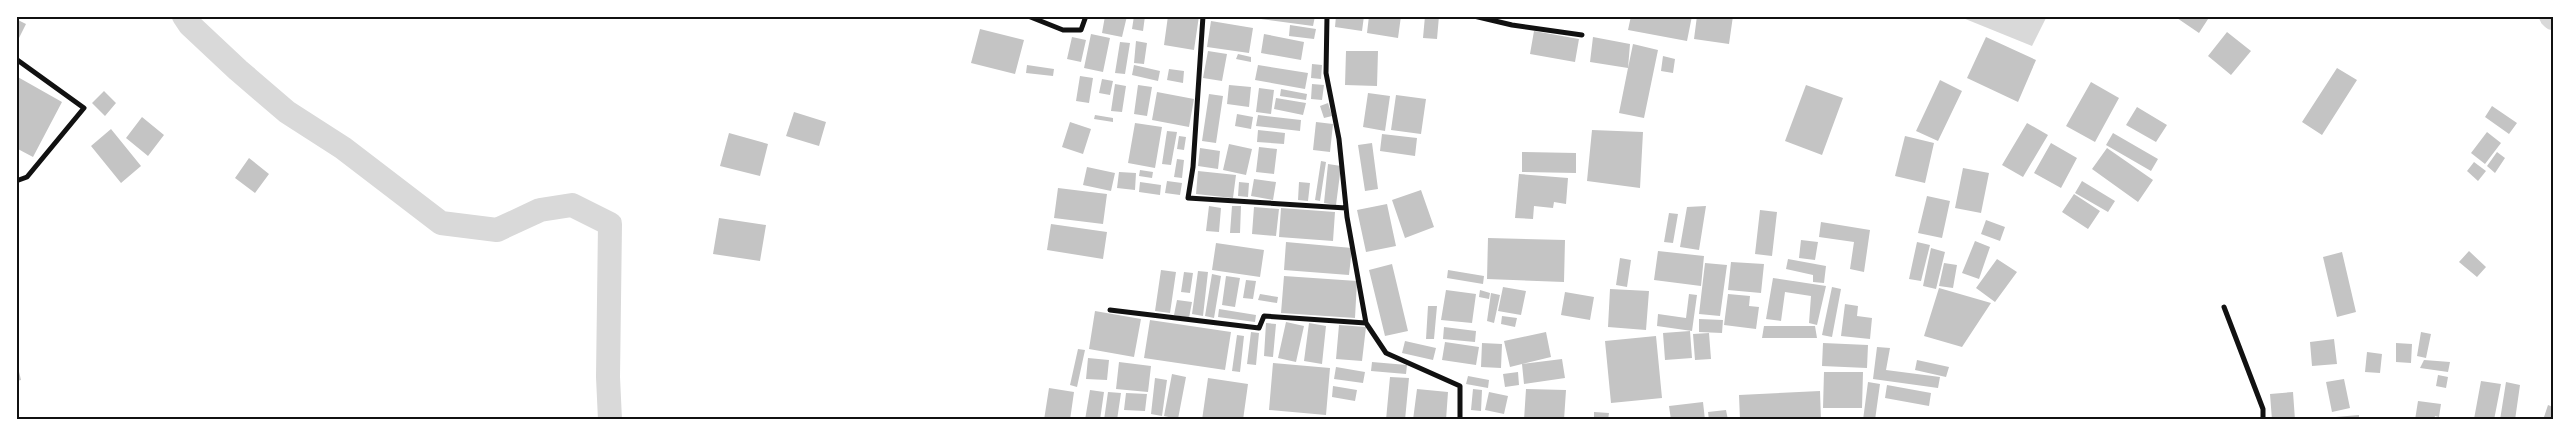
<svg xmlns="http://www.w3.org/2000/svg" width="2569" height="436" font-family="'Archivo Narrow',sans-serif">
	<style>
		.water { fill: #d9d9d9 }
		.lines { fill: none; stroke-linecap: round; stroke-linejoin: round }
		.canal { stroke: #d9d9d9; stroke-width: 24 }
		.building { fill: #c4c4c4 }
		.minor { stroke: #111; stroke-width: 5 }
		.neatline { fill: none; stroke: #111; stroke-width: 2 }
	</style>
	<rect width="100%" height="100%" fill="#fff"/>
	<path class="water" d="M1958 16H2047L2032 46Z"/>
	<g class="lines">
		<path class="canal" d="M184 16 190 25 238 70 287 112 343 148 441 223 497 230 540 210 572 205 610 224 608 377 610 420
			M2551 16 2553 18"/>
	</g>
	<path class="building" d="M1105 16H1127L1122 37 1102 33Z
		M1134 16H1145L1143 31 1132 29Z
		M1168 16H1199L1194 50 1164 45Z
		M1262 16H1315L1313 26 1261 19Z
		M1336 16H1364L1362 31 1335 27Z
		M1369 16H1401L1398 38 1367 33Z
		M1425 16H1439L1437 39 1423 38Z
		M1631 16H1692L1687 41 1628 30Z
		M1697 16H1733L1729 44 1694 39Z
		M2174 16H2210L2199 33Z
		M16 19 26 24 16 44Z
		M1211 21 1253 28 1249 53 1207 47Z
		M1290 25 1316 29 1314 39 1289 36Z
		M980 29 1024 40 1015 74 971 63Z
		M1534 31 1579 39 1575 62 1530 54Z
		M2227 32 2251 51 2231 75 2208 56Z
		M1091 34 1110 38 1103 72 1084 68Z
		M1264 34 1304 42 1301 60 1261 53Z
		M1072 37 1086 40 1081 62 1067 59Z
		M1593 37 1630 44 1628 68 1633 44 1658 50 1644 118 1619 113 1628 68 1590 62Z
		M1986 37 2036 60 2018 102 1967 78Z
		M1136 41 1147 43 1144 64 1134 63Z
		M1120 42 1130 43 1125 74 1115 73Z
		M1208 51 1227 54 1222 81 1203 78Z
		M1346 51H1378L1377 86 1345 85Z
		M1238 54 1251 57V62L1236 59Z
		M1663 56 1675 59 1673 73 1661 71Z
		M1312 64 1322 65 1321 79 1311 78Z
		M1027 65 1054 69 1053 76 1026 73Z
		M1134 65 1160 71 1158 81 1132 75Z
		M1258 65 1308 73 1305 89 1255 80Z
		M2337 68 2357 80 2322 135 2302 122Z
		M1169 69 1184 71 1183 83 1167 80Z
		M16 76 62 102 33 157 16 148Z
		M1080 76 1093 78 1089 103 1076 101Z
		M1102 79 1113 81 1110 95 1099 93Z
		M1940 80 1962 91 1938 141 1916 131Z
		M2091 82 2119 98 2095 142 2066 126Z
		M1115 84 1126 86 1122 112 1111 111Z
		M1312 84 1324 85 1322 100 1311 99Z
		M1138 85 1152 87 1147 116 1134 114Z
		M1229 85 1251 87 1249 107 1227 104Z
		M1806 85 1843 98 1822 155 1785 141Z
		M1259 88 1274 90 1271 114 1256 112Z
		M1281 89 1307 94 1306 100 1280 96Z
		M104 91 116 103 105 116 92 103Z
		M1157 92 1194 99 1189 127 1152 120Z
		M1368 93 1390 96 1385 131 1363 127Z
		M1209 94 1223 96 1216 143 1202 141Z
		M1396 95 1426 99 1421 134 1391 130Z
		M1276 98 1306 103 1303 115 1274 109Z
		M1328 103 1332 116 1324 118 1320 106Z
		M2492 106 2517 123 2509 134 2485 117Z
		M2137 107 2167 125 2156 142 2126 125Z
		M794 112 826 122 819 146 786 136Z
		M1237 114 1253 117 1251 129 1235 126Z
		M1095 115 1113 118V122L1094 119Z
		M1258 115 1301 120 1300 131 1256 126Z
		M142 117 164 135 148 156 126 138Z
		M1070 122 1091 129 1083 154 1062 147Z
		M1316 122 1333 124 1330 152 1313 150Z
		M1135 123 1162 127 1155 168 1128 163Z
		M2027 123 2048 135 2023 177 2002 165Z
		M111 129 141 166 121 183 91 146Z
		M1258 130 1285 133 1284 144 1257 142Z
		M1592 130 1643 132 1640 188 1587 181Z
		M1167 131 1177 132 1171 165 1162 164Z
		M2487 132 2501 143 2485 164 2471 153Z
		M729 133 768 144 760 176 720 166Z
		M2113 133 2158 159 2151 171 2106 145Z
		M1382 134 1417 138 1415 156 1380 151Z
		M1179 136 1186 137 1184 150 1177 149Z
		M1905 136 1934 143 1925 183 1895 176Z
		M1372 143 1378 189 1365 191 1358 145Z
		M2051 143 2077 158 2061 188 2034 173Z
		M1229 144 1252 149 1246 175 1223 170Z
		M1259 147 1277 149 1274 174 1256 172Z
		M1200 148 1220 151 1218 169 1198 166Z
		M2107 148 2153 180 2138 202 2092 169Z
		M1522 152 1576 153V173L1522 172Z
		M2497 152 2505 158 2495 173 2487 166Z
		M249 158 269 174 255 193 235 178Z
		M1177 159 1184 160 1182 178 1174 177Z
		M1321 161 1326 162 1320 201 1315 200Z
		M2474 162 2486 171 2478 181 2467 171Z
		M1328 164 1341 166 1336 205 1324 203Z
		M1087 167 1115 173 1111 191 1083 185Z
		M1963 168 1989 173 1981 213 1955 208Z
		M1140 170 1153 172 1152 178 1139 176Z
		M1198 171 1236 175 1233 198 1196 194Z
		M1119 172 1136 173 1135 190 1117 188Z
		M1519 174 1568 178 1566 204 1554 202 1553 208 1534 206 1533 219 1515 218Z
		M1254 179 1276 182 1273 200 1251 196Z
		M1167 181 1182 183 1180 195 1165 193Z
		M2082 181 2115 201 2108 212 2075 193Z
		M1140 182 1161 185 1160 195 1139 192Z
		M1239 182 1249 183 1248 197 1238 196Z
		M1299 182 1310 183 1308 201 1298 200Z
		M1058 188 1107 194 1103 224 1054 218Z
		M1421 190 1434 227 1405 238 1392 200Z
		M2074 194 2100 211 2088 229 2062 212Z
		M1927 196 1950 201 1942 238 1918 233Z
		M1387 204 1396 246 1366 252 1357 210Z
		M1209 206 1221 208 1219 232 1206 231Z
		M1232 206H1241L1240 233H1230Z
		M1706 206 1699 250 1680 247 1687 207Z
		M1254 207 1279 209 1276 236 1252 234Z
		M1281 208 1335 212 1333 241 1279 237Z
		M1760 210 1777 212 1772 256 1755 254Z
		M1669 213 1678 214 1673 243 1664 242Z
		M719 218 766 225 760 261 713 254Z
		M1986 220 2005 227 2000 241 1981 234Z
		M1821 222 1870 230 1864 272 1850 269 1854 242 1819 237Z
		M1051 224 1107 232 1103 259 1047 250Z
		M1488 238 1565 240 1564 282 1487 279Z
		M1801 240 1818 242 1815 260 1799 258Z
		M1975 241 1990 247 1979 279 1962 273Z
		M1286 242 1352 248 1349 275 1284 270Z
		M1917 242 1930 245 1921 281 1909 279Z
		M1216 243 1264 250 1260 277 1212 270Z
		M1931 248 1945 252 1936 289 1923 286Z
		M1658 251 1704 256 1701 286 1654 280Z
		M2469 251 2486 267 2477 277 2459 262Z
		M2342 252 2356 312 2337 317 2323 257Z
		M1620 258 1631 260 1627 287 1616 285Z
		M1788 259 1826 266 1824 283 1813 282V275L1786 269Z
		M1997 259 2017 272 1995 302 1976 288Z
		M1731 262 1764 264 1761 293 1728 290Z
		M1705 263 1727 265 1720 316 1699 314Z
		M1944 263 1957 265 1953 288 1939 286Z
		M1392 264 1408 331 1385 336 1369 270Z
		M1161 270 1176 272 1170 313 1155 311Z
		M1448 270 1484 276 1483 284 1447 278Z
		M1198 271 1208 272 1203 316 1192 314Z
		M1184 272 1193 273 1190 293 1181 292Z
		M1212 274 1221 276 1214 318 1205 316Z
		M1226 276 1240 278 1235 307 1222 305Z
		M1284 276 1357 281 1355 318 1281 313Z
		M1773 278 1826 286 1817 325 1809 323 1811 296 1785 292 1781 321 1766 319Z
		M1246 280 1256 281 1253 299 1243 298Z
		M1503 287 1526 291 1521 315 1498 311Z
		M1832 287 1841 289 1832 337 1822 335Z
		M1939 288 1991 303 1962 347 1924 336Z
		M1610 289 1649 291 1646 330 1608 327Z
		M1446 290 1476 294 1472 323 1441 320Z
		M1480 290 1490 293 1489 299 1479 297Z
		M1565 292 1594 297 1590 320 1561 315Z
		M1491 293 1500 295 1494 323 1487 321Z
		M1260 294 1278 297 1277 303 1258 300Z
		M1689 294 1697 295 1692 331 1657 326 1658 314 1686 318Z
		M1728 294 1750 296 1749 306 1759 307 1756 329 1724 325Z
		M1177 300 1192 302 1189 318 1174 315Z
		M1845 304 1858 306 1857 316 1872 318 1870 339 1841 336Z
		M1428 306H1437L1434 339H1426Z
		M1219 309 1256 315 1255 322 1218 317Z
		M1095 311 1141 319 1134 357 1089 349Z
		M1502 316 1517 318 1515 327 1501 324Z
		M1699 319 1723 320 1722 333 1699 332Z
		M1150 320 1231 332 1225 370 1144 358Z
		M1286 322 1304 326 1296 362 1278 358Z
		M1266 323 1276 324 1273 357 1264 356Z
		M1309 323 1326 326 1322 364 1304 361Z
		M1339 325 1366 327 1362 361 1336 359Z
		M1764 326H1815L1817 338H1762Z
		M1444 327 1476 331 1475 342 1443 339Z
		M1690 331 1692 358 1665 360 1663 333Z
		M1251 332 1259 333 1256 365 1247 364Z
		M1546 332 1551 357 1510 367 1504 341Z
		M2421 332 2431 334 2426 358 2417 356Z
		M1709 333 1711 359 1695 360 1693 334Z
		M1237 335 1244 336 1240 372 1232 371Z
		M1656 336 1662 398 1611 403 1605 341Z
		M2334 339 2337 364 2312 366 2310 342Z
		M1405 341 1436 348 1433 360 1402 353Z
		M1445 342 1479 347 1476 365 1442 360Z
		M1482 343 1502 344 1501 368 1481 367Z
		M1823 343 1868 345 1867 368 1822 366Z
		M2396 343 2412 344 2411 363 2396 362Z
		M1877 347 1890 348 1886 370 1940 377 1938 388 1873 379Z
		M1078 349 1085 350 1077 387 1070 385Z
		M2367 352 2382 354 2380 373 2365 372Z
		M1088 358 1109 360 1107 380 1086 379Z
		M16 359 21 380 16 381Z
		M1562 359 1565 378 1524 384 1522 364Z
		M1917 360 1949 367 1946 377 1915 370Z
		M2424 360 2450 362 2448 372 2420 368Z
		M1119 362 1151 366 1148 392 1116 389Z
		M1372 362 1407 365 1406 374 1371 371Z
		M1273 363 1330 368 1326 415 1269 410Z
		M1336 367 1365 372 1363 383 1334 379Z
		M1518 372 1519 385 1505 387 1503 374Z
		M1824 372H1863L1862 408H1823Z
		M1172 374 1186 377 1178 419 1164 416Z
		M2438 375 2448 377 2446 388 2436 386Z
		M1468 376 1489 380 1488 388 1466 384Z
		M1390 377 1409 378 1405 420H1386Z
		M1155 378 1167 380 1162 416 1151 414Z
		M1208 378 1248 384 1243 420H1202Z
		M2344 379 2350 408 2332 412 2326 382Z
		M2481 381 2501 384 2494 420 2474 419Z
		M1868 382 1880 384 1875 420H1863Z
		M2506 382 2520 385 2515 420H2500Z
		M1887 385 1931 393 1929 406 1885 398Z
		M1333 386 1357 390 1355 401 1332 397Z
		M1049 388 1074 392 1070 420H1044Z
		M1417 389 1448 392 1446 420H1413Z
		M1473 389 1482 390 1481 411 1471 410Z
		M1526 389 1566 390 1564 420H1524Z
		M1090 390 1104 392 1100 420H1085Z
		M1820 391 1821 420H1740L1739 395Z
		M1108 392 1121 393 1117 420H1104Z
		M1489 392 1508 396 1504 414 1485 410Z
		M2293 392 2295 420H2272L2270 394Z
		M1126 393 1147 394 1145 411 1124 410Z
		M2418 401 2441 404 2439 417 2435 416 2434 420H2415Z
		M1703 402 1705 420H1671L1669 406Z
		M2548 405 2553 407V420H2543Z
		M1726 410 1728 420H1709L1708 412Z
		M1594 412 1609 413 1608 420H1594Z
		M2359 415V420H2324V418Z"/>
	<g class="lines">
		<path class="minor" d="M1028 16 1063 30H1081L1086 16
			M1203 16 1193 167 1188 198 1346 208
			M1327 16 1326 73 1339 139 1347 217 1366 323 1386 353 1460 386V420
			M1474 16 1512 25 1582 35
			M16 59 84 108 27 177 16 181
			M2224 307 2263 409V420
			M1110 310 1259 328 1264 316 1366 323"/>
	</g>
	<rect width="2569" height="436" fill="none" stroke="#ffffff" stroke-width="35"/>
	<rect x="18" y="18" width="2534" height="400" class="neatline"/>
</svg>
